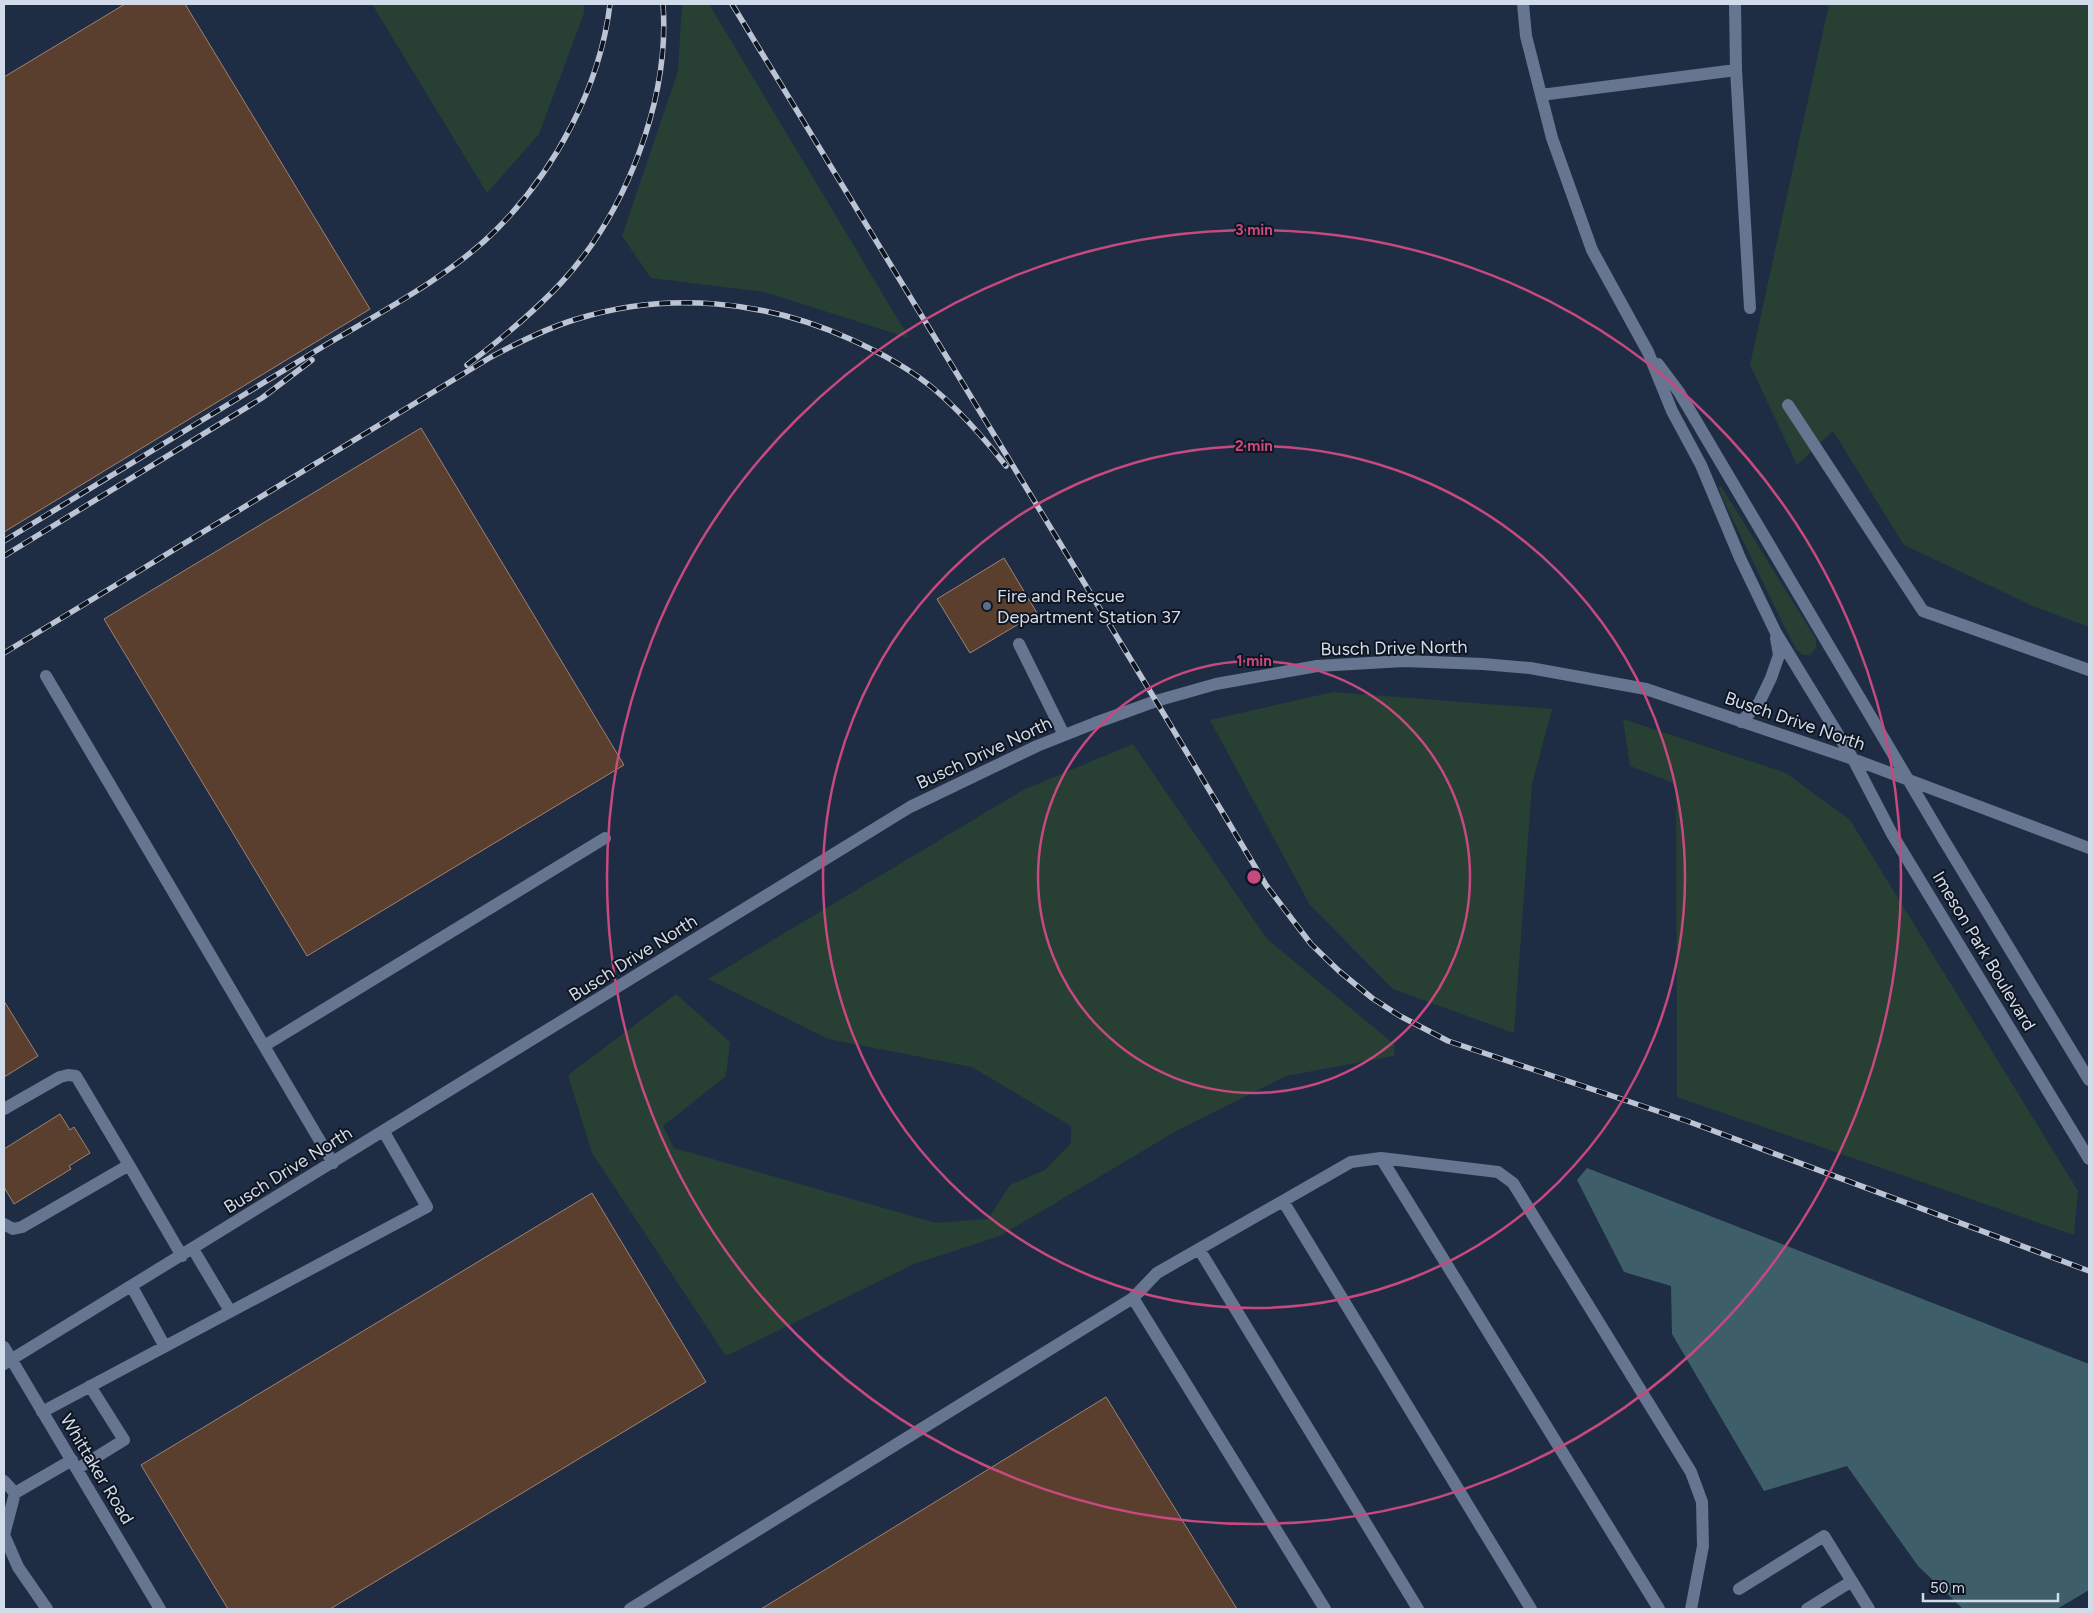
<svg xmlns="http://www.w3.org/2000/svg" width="2093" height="1613" font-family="Figtree,sans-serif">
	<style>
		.green { fill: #283f33 }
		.water { fill: #3e5e69 }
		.building { fill: #5a3e2e; stroke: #a28270 }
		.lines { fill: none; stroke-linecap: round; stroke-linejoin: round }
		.minor { stroke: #667590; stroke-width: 12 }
		.rail-casing { stroke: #bbc4d4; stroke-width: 5.5 }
		.rail { stroke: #0f1520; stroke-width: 4; stroke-dasharray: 11; stroke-linecap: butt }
		.ring { fill: none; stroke: #c6497f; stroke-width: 2.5 }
		.service-dot { fill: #5c6f8a; stroke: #0f1520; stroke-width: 2 }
		.labels { text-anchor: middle; stroke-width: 4; stroke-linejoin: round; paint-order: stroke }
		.poi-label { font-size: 18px; fill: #d2dbea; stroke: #0f1520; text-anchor: start }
		.street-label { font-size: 18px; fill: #d2dbea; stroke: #0f1520 }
		.centre { fill: #c6497f; stroke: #0f1520; stroke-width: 2.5 }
		.ring-label { font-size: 15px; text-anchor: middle; font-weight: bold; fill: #c6497f; stroke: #0f1520; stroke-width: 4; stroke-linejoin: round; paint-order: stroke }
	</style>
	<rect width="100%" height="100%" fill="#1f2d44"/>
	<path class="green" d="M372 4H584V13L539 134 487 193Z
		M682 4H709L909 338 765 292 651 278 622 236 678 71Z
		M1829 4H2089V627L2033 606 1904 545 1833 431 1797 465 1750 365Z
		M1721 486 1816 639V648L1810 655H1803L1796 649 1784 626 1721 495 1719 488Z
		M1333 692 1552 709 1532 784 1514 1033 1393 989 1310 905 1210 720Z
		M1623 719 1786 773 1850 820 2078 1191 2074 1235 1677 1097 1676 784 1630 766Z
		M1133 744 1267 939 1395 1045 1394 1056 1286 1076 1176 1131 1000 1236 914 1264 726 1356 592 1153 568 1075 676 994 730 1042 726 1076 663 1126 674 1148 936 1223 988 1219 1010 1185 1045 1170 1071 1143V1126L972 1067 828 1039 708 979 1023 790Z"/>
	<path class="water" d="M1587 1168 2089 1364V1590L2057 1609H1963L1918 1566 1847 1466 1764 1491 1672 1334 1671 1286 1624 1272 1577 1180Z"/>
	<path class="building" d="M125 4H185L370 309 4 532V77Z
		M421 428 624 765 307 956 104 619Z
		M1004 558 1037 613 970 653 937 599Z
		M4 1001 38 1056 4 1077Z
		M60 1114 70 1130 74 1127 90 1153 69 1166 71 1169 14 1204 4 1187V1149Z
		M592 1193 706 1382 330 1609H228L141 1465Z
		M1106 1397 1237 1609H761Z"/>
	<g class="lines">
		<path class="minor" d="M1523 4 1526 36 1552 138 1592 250 1648 352 1672 411 1701 465 1740 558 1776 633 1853 759 1892 834 2089 1159
			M1735 4 1736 70
			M1541 95 1736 70 1750 308
			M1658 364 1679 392 1942 837 2089 1080
			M1788 405 1923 611 2089 670
			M1019 644 1064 735
			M46 676 333 1163
			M1741 722 1759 703 1771 678 1779 655 1776 638
			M264 1046 605 838
			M4 1109 60 1077 68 1075 76 1076 129 1165
			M1381 1158 1659 1609
			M1283 1201 1531 1609
			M4 1224 13 1229 22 1227 129 1165 182 1256
			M193 1249 230 1311
			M1199 1249 1418 1609
			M132 1287 164 1345
			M1133 1298 1157 1273 1351 1162 1381 1158 1498 1172 1513 1183 1691 1472 1702 1502 1703 1546 1691 1609
			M4 1347 160 1609
			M4 1364 910 807 1037 746 1095 723 1156 701 1216 684 1317 666 1404 661 1483 664 1530 668 1646 689 1853 759 2089 848
			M42 1412 427 1207 384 1132
			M77 1469 124 1440 90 1386
			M4 1481 15 1493 72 1460
			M15 1493 4 1535 18 1567 47 1609
			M1739 1589 1824 1536 1869 1609
			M630 1609 1133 1298 1325 1609
			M1807 1609 1852 1581"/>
		<g class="rail-casing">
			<path id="rail" d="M732 4 1156 701 1266 885 1311 944 1339 971 1372 998 1400 1016 1448 1041 1687 1121 2089 1271
				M467 365C500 340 533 313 561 283 626 213 670 99 663 4
				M4 541C107 478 210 415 314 352 373 316 447 279 496 230 555 171 600 87 610 4
				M4 556 262 398 312 360
				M4 653 491 357C519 342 547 328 577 319 667 291 764 300 850 339 879 352 909 368 934 389 961 412 984 438 1006 466"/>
		</g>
		<use href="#rail" class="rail"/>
	</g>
	<g class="ring">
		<circle cx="1254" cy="877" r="216"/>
		<circle cx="1254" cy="877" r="431"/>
		<circle cx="1254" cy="877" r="647"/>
	</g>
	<circle class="service-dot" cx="987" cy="606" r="5"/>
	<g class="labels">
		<g class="poi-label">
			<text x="997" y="602">Fire and Rescue<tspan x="997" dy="21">Department Station 37</tspan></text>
		</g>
		<g class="street-label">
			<text transform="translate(1394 648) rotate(-1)" y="6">Busch Drive North</text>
			<text transform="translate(1795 721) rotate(19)" y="6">Busch Drive North</text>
			<text transform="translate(984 753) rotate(-25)" y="6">Busch Drive North</text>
			<text transform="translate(1984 951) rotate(59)" y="6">Imeson Park Boulevard</text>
			<text transform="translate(633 958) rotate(-32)" y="6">Busch Drive North</text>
			<text transform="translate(288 1170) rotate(-32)" y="6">Busch Drive North</text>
			<text transform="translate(97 1469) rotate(59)" y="6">Whittaker Road</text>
		</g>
	</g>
	<circle cx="1254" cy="877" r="8" class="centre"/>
	<g class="ring-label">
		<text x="1254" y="235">3 min</text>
		<text x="1254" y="451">2 min</text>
		<text x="1254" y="666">1 min</text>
	</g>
	<rect width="2093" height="1613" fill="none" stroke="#d2dbea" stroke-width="10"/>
	<path d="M1923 1593v8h135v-8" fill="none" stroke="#d2dbea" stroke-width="2.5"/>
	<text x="1930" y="1593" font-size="15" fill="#d2dbea" stroke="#0f1520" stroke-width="4" paint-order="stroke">50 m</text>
</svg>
